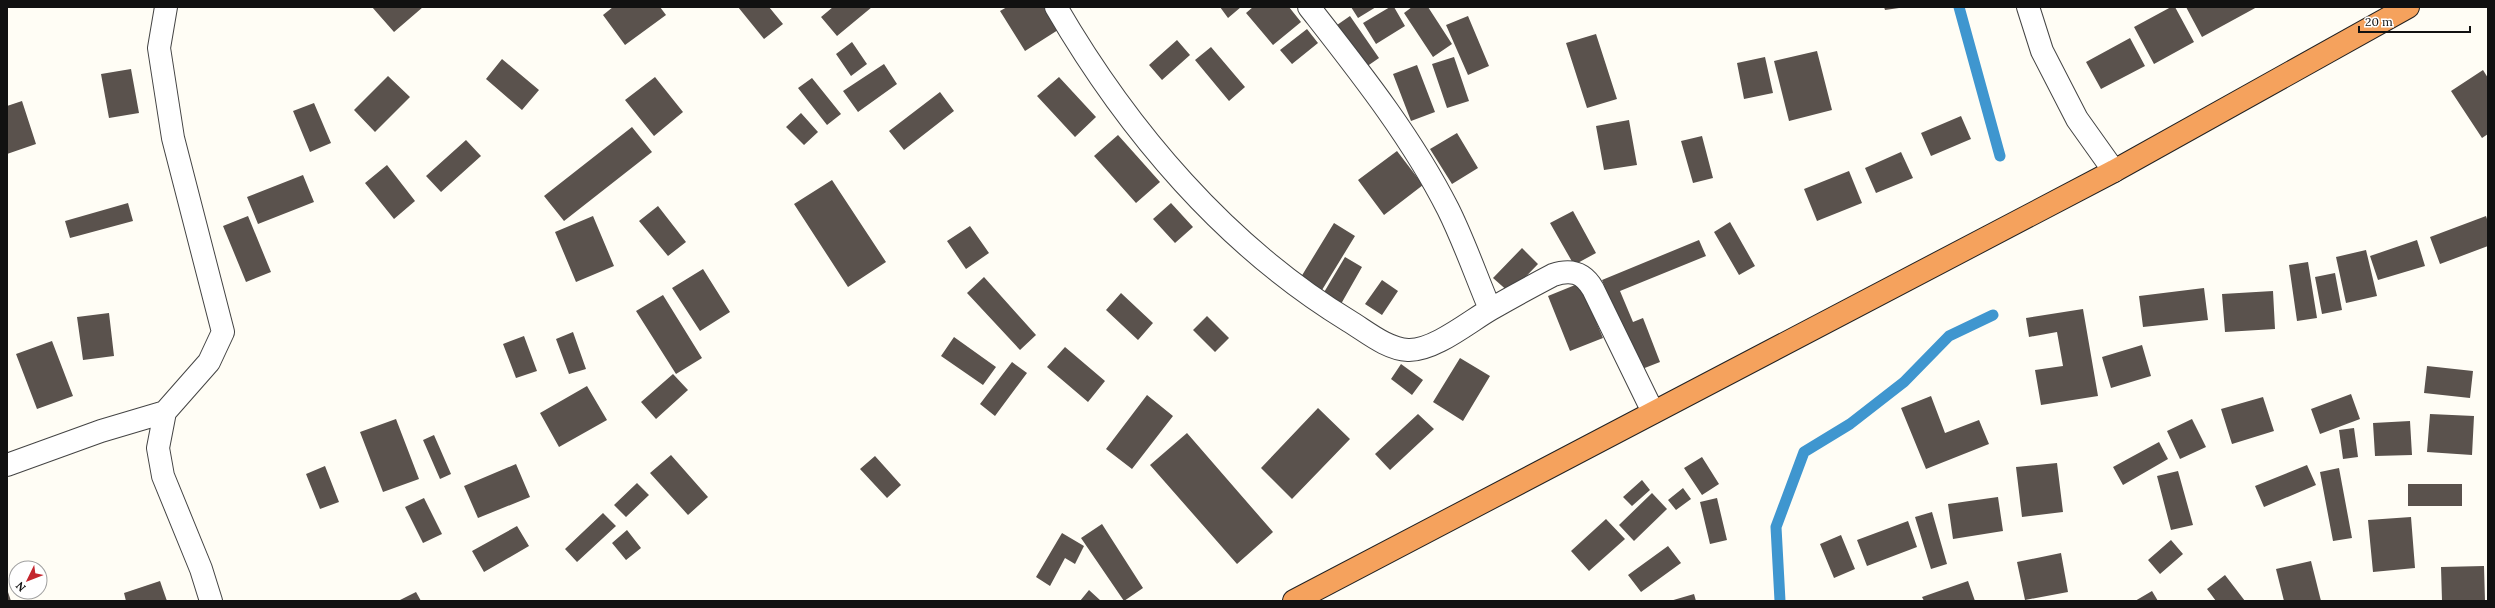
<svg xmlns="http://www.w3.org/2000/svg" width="2495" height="608" font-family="Lora,serif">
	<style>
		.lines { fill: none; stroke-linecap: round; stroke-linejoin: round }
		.stream { stroke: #3f96cf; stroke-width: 11 }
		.building { fill: #5a524d }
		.street-casing { stroke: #444; stroke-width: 24 }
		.highway-casing { stroke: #222; stroke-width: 24 }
		.street { stroke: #fff; stroke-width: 22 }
		.highway { stroke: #f5a25d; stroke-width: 22 }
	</style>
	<rect width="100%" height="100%" fill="#fffdf5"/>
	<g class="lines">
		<path class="stream" d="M1959 7 2000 156
			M1780 601 1776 527 1804 452 1850 424 1904 382 1949 336 1993 315"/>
	</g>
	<path class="building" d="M372 7H423L394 32Z
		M613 7H660L666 15 625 45 603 15Z
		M738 7H769L783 24 764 39Z
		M833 7H872L837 36 821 17Z
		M1007 7H1044L1058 30 1025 51 1000 11Z
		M1220 7H1241L1228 18Z
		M1253 7H1289L1301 22 1273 45 1246 13Z
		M1351 7H1376L1358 18Z
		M1390 7H1394L1405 26 1376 44 1363 23Z
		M1412 7H1428L1452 44 1433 57 1404 13Z
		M1884 7H1898L1899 8 1885 10Z
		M2171 7H2175L2194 42 2154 64 2134 27Z
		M2186 7H2257L2202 37Z
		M1350 16 1379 58 1366 67 1337 25Z
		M1468 16 1489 66 1468 75 1446 25Z
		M1307 29 1318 43 1292 64 1280 50Z
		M1596 34 1617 99 1587 108 1566 43Z
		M2130 38 2145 66 2101 89 2086 62Z
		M1177 40 1190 55 1162 80 1149 65Z
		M852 42 867 64 851 76 836 54Z
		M1211 47 1245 87 1229 101 1195 60Z
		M1817 51 1832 110 1789 121 1774 61Z
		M1454 57 1469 101 1447 108 1432 64Z
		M1765 57 1773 93 1744 99 1737 63Z
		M502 59 539 90 522 110 486 79Z
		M884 64 897 84 858 112 843 91Z
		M1417 65 1435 112 1411 121 1393 74Z
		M131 69 139 113 109 118 101 74Z
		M2483 70 2488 78V134L2482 138 2451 91Z
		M388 76 410 97 375 132 354 110Z
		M655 77 683 112 654 136 625 100Z
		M1059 77 1096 117 1075 137 1037 96Z
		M812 78 841 114 827 125 798 88Z
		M940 92 954 111 904 150 889 131Z
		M22 101 36 144 7 154V106Z
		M314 103 331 143 310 152 293 111Z
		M801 113 818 132 804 145 786 127Z
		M1961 116 1971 139 1931 156 1921 133Z
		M1629 120 1637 165 1604 170 1596 126Z
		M632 127 652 152 564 221 544 196Z
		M1457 133 1478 168 1452 184 1430 149Z
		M1118 135 1160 182 1136 203 1094 156Z
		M1702 136 1713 178 1693 183 1681 141Z
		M466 140 481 156 441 192 426 176Z
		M1397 151 1423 185 1384 215 1358 180Z
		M1901 152 1913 178 1876 193 1865 168Z
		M387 165 415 201 394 219 365 183Z
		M1849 171 1862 203 1817 221 1804 189Z
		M303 175 314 202 258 224 247 197Z
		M832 180 886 262 848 287 794 204Z
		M128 203 133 221 70 238 65 221Z
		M1171 203 1193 227 1175 243 1153 219Z
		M658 206 686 242 668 256 639 221Z
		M1573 211 1596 253 1574 265 1550 223Z
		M248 216 271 272 246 282 223 226Z
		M593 216 614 266 576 282 555 232Z
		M2486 216 2488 222V246L2440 264 2430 237Z
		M1730 222 1755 266 1739 275 1714 232Z
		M1334 223 1355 236 1322 290 1301 277Z
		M970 226 989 253 966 269 947 241Z
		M1699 240 1706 256 1620 291 1633 322 1643 318 1660 362 1637 371 1602 280Z
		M2417 240 2425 266 2378 280 2370 256Z
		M1522 248 1538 264 1510 293 1493 278Z
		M2366 250 2377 296 2346 303 2336 257Z
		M1345 257 1362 267 1341 304 1323 294Z
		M2308 262 2317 318 2297 321 2289 265Z
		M703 269 730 312 700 331 672 288Z
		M2335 273 2342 310 2322 314 2315 277Z
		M984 277 1036 335 1020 350 967 293Z
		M1382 280 1398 291 1382 315 1365 304Z
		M1580 283 1603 338 1570 351 1548 296Z
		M2204 288 2208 320 2143 327 2139 296Z
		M2273 291 2275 329 2225 332 2222 294Z
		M1121 293 1153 323 1138 340 1106 310Z
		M663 295 702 358 676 374 636 311Z
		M2083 309 2098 396 2041 405 2035 370 2063 366 2057 332 2029 337 2026 318Z
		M109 313 114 356 83 360 77 317Z
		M1207 316 1229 338 1215 352 1193 330Z
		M573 332 586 369 569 374 556 339Z
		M524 336 537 371 516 378 503 344Z
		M954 337 996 367 983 385 941 356Z
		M52 341 73 396 37 409 16 354Z
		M2142 345 2151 376 2111 388 2102 357Z
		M1065 347 1105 381 1088 402 1047 367Z
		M1460 358 1490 376 1463 421 1433 402Z
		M1012 362 1027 373 995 416 980 404Z
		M1401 364 1423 380 1412 395 1391 379Z
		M2427 366 2473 371 2470 398 2424 393Z
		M673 374 688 390 656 419 641 402Z
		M587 386 607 420 559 447 540 413Z
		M2351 394 2360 419 2320 434 2311 409Z
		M1147 395 1173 416 1132 469 1106 449Z
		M1931 396 1945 433 1979 420 1989 444 1926 469 1901 408Z
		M2263 397 2274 431 2232 444 2221 409Z
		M1318 408 1350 439 1292 499 1261 468Z
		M1418 414 1434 429 1390 470 1375 454Z
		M2430 414 2474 416 2472 455 2427 452Z
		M396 419 419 479 383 492 360 432Z
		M2192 419 2206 447 2180 459 2167 431Z
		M2410 421 2412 455 2375 456 2373 423Z
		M2354 428 2358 457 2343 459 2339 430Z
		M1187 433 1273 532 1237 564 1150 465Z
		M434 435 451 474 440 479 423 440Z
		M2159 442 2168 459 2123 485 2113 467Z
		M671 455 708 497 688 515 650 473Z
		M875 456 901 485 887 498 860 469Z
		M1702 457 1719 484 1702 495 1684 468Z
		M2057 463 2063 512 2022 517 2016 467Z
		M516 464 530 497 478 518 464 486Z
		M2307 465 2316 485 2264 507 2255 486Z
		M325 466 339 502 320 509 306 474Z
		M2339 468 2352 538 2333 541 2320 472Z
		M2178 471 2193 525 2171 530 2157 476Z
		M1642 480 1650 490 1632 506 1623 497Z
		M637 483 649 495 626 517 614 505Z
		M2408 484H2462V506H2408Z
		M1683 488 1691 499 1676 510 1668 500Z
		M1652 493 1667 509 1634 541 1619 525Z
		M1998 497 2003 531 1953 539 1948 504Z
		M424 498 442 534 423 543 405 507Z
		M1717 498 1727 540 1710 544 1700 502Z
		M1932 512 1947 564 1931 569 1915 517Z
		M603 513 616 526 577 562 565 549Z
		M2411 517 2415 568 2373 572 2368 520Z
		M1606 519 1625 539 1589 571 1571 551Z
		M1908 521 1917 547 1867 566 1857 540Z
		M1102 524 1143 588 1124 601 1081 538Z
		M517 526 529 546 484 572 472 551Z
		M627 530 641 548 626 560 612 543Z
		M1062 533 1084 546 1075 564 1065 558 1050 586 1036 577Z
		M1841 535 1855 569 1834 578 1820 544Z
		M2171 540 2183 554 2160 574 2148 560Z
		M1668 546 1681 563 1641 592 1628 575Z
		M2061 553 2068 592 2025 600 2017 562Z
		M2311 561 2321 601H2284L2276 569Z
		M2484 566 2485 601H2442L2441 567Z
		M2225 575 2245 601H2216L2207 589Z
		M160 581 167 601H126L124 593Z
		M1968 581 1975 601H1924L1922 597Z
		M7 589 11 601H7Z
		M1089 590 1101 601H1080Z
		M2152 591 2158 601H2135Z
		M416 592 421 601H398Z
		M1694 594 1696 601H1670Z"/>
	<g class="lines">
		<g class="street-casing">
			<path id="street" d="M166 7 159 48 173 138 223 332 209 362 165 412 158 448 163 476 201 569 211 601
				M1056 7C1128 131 1226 246 1349 321 1367 332 1387 349 1408 350 1434 351 1470 321 1491 309 1512 297 1532 286 1553 275 1571 269 1583 272 1593 289L1653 412
				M1309 7C1359 71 1411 136 1448 209 1464 241 1476 276 1490 309
				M2028 7 2042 51 2077 119 2114 171
				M7 465 101 431 165 412"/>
		</g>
		<g class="highway-casing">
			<path id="highway" d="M1294 601 2114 171 2408 7"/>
		</g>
		<use href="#street" class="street"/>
		<use href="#highway" class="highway"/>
	</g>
	<rect width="2495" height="608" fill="none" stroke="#111111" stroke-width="16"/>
	<g transform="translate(28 580) rotate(227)"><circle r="19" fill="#ffffff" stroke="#a0a0a0"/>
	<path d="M0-3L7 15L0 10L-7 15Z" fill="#c4262e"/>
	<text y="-6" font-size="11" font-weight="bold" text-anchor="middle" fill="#111111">N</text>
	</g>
	<path d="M2359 26v6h111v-6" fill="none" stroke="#111111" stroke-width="2"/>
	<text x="2365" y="26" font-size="12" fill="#111111" stroke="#ffffff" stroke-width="3" paint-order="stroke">20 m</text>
</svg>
